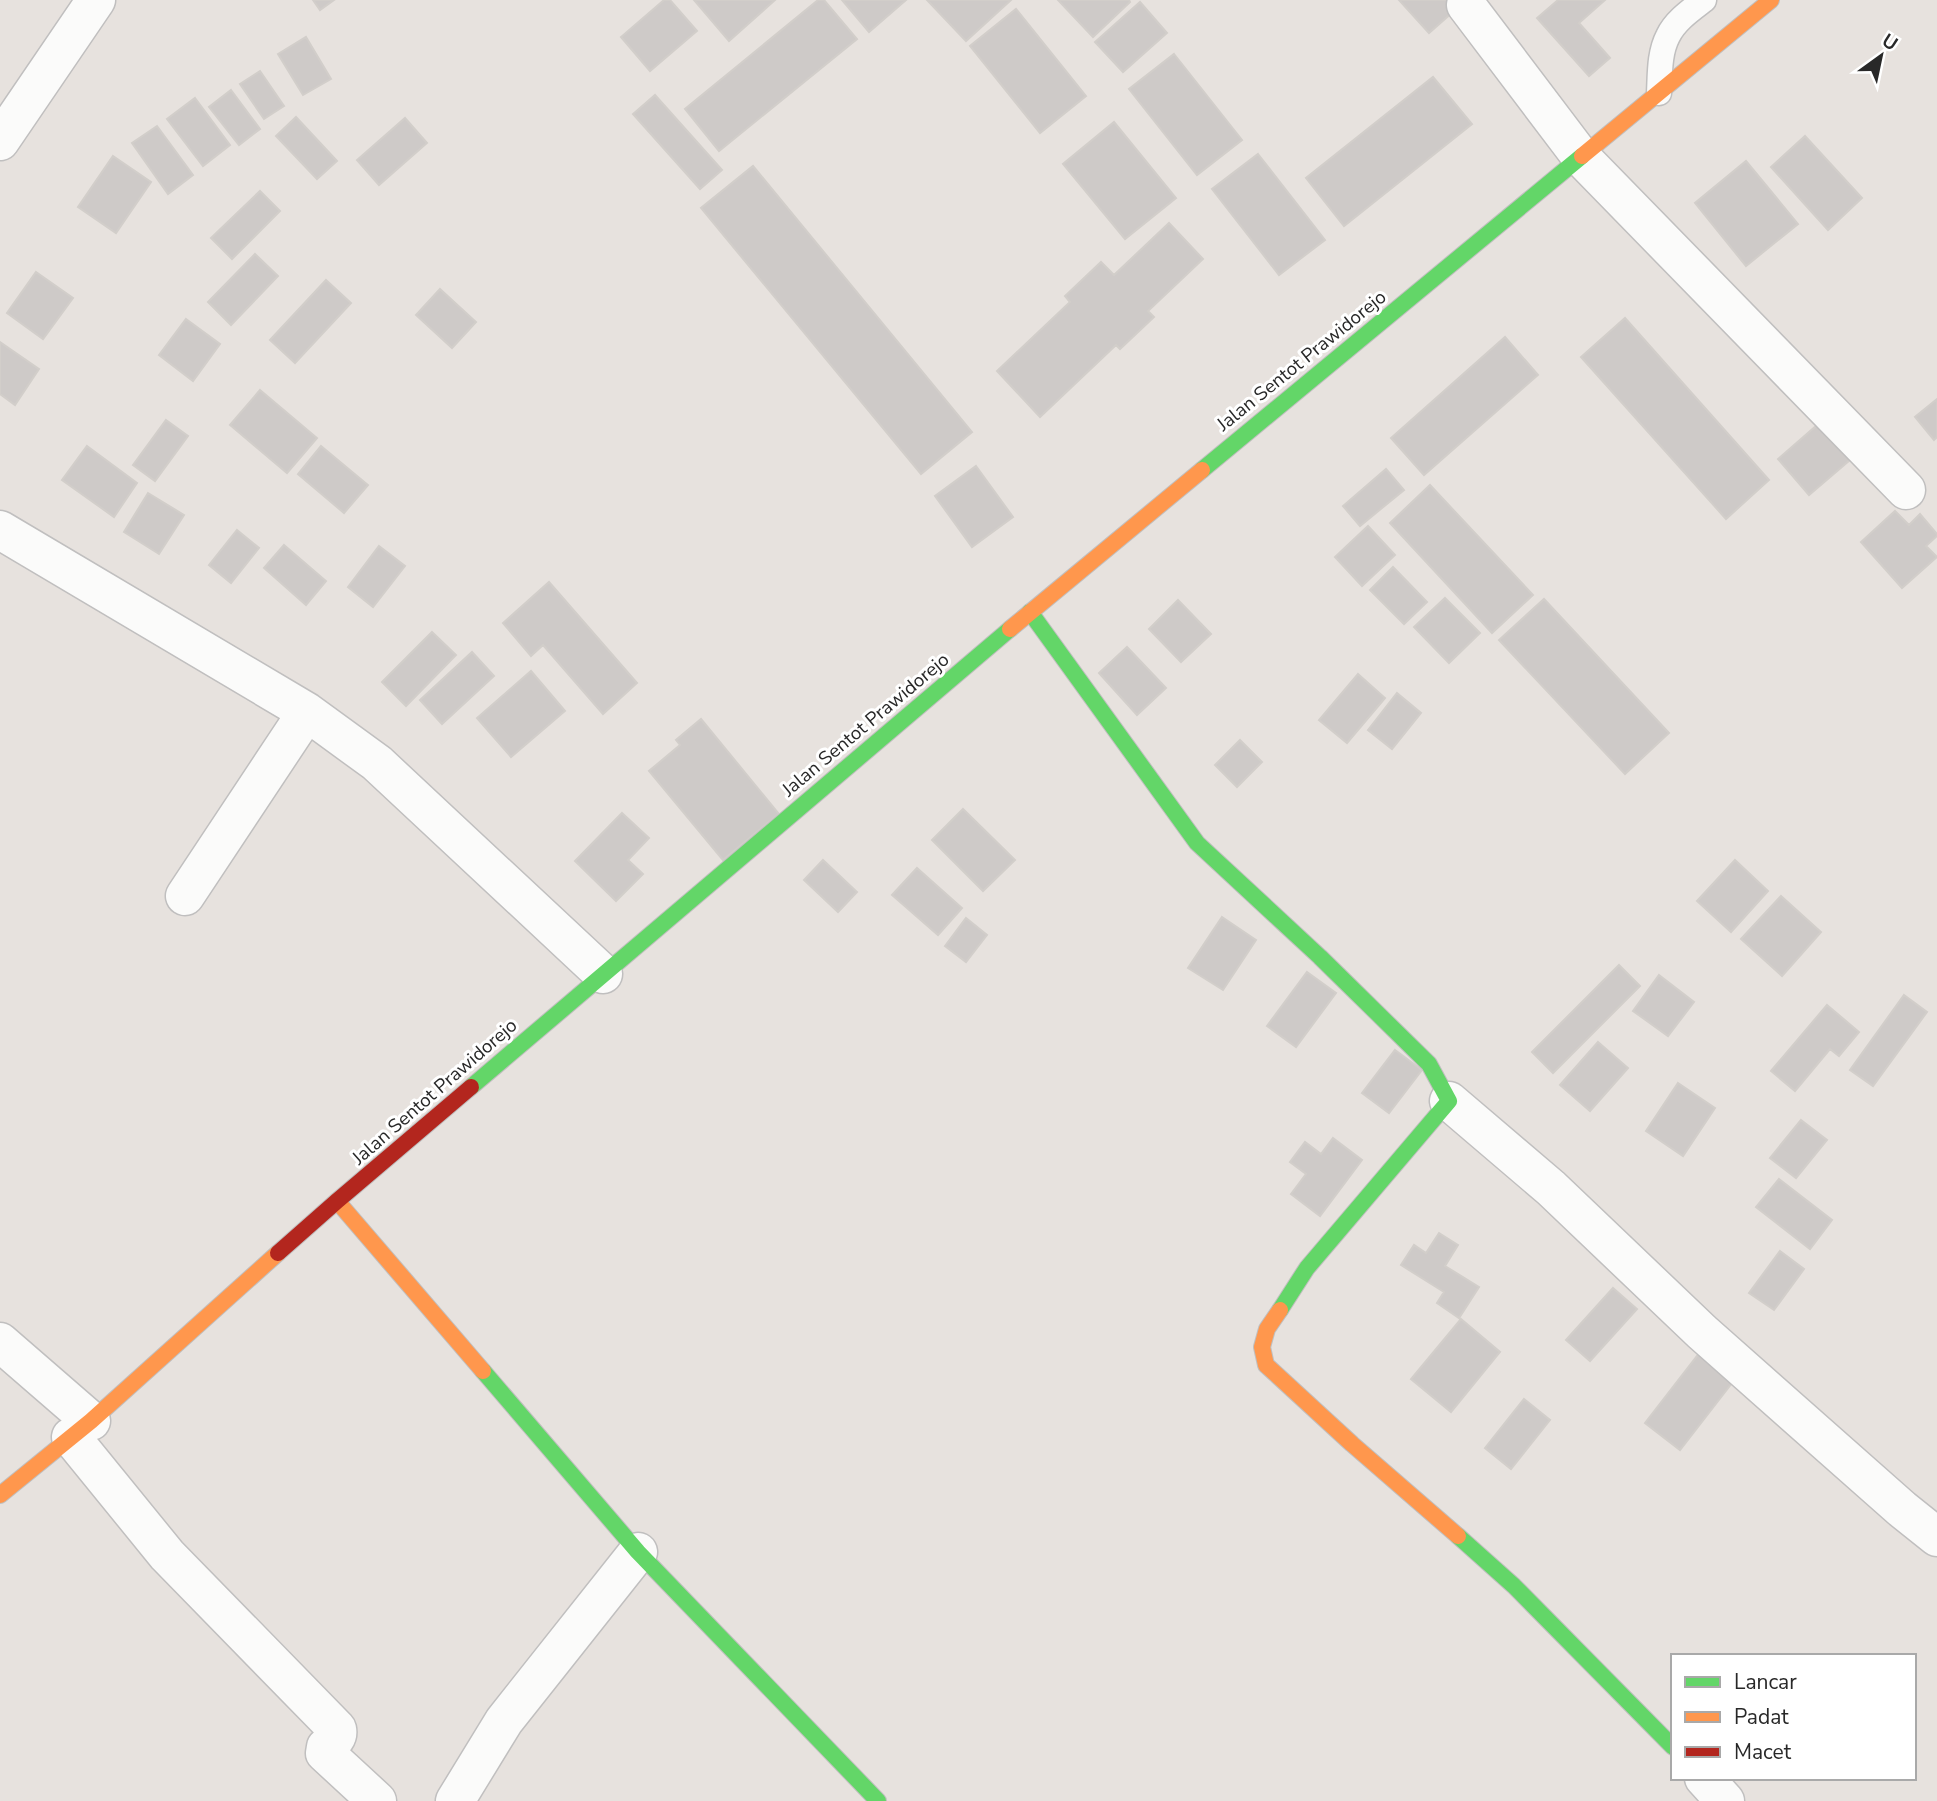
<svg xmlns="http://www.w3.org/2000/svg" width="1937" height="1801" font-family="'Nunito Sans',sans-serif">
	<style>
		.building { fill: #cecac8; stroke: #d2ceca; stroke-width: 2 }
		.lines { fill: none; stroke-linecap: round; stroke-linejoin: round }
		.lane-casing { stroke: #c0bfbf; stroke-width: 27 }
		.street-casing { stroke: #c0bfbf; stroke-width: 41 }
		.fast-casing { stroke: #c0bfbf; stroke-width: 18 }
		.slow-casing { stroke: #c0bfbf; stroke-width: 18 }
		.jam-casing { stroke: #c0bfbf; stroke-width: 18 }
		.lane { stroke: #fbfbfa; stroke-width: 24 }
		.street { stroke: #fbfbfa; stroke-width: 38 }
		.fast { stroke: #63d668; stroke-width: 16 }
		.slow { stroke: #ff974d; stroke-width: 16 }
		.jam { stroke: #b3261e; stroke-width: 16 }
		.labels { text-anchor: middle; stroke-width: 6; stroke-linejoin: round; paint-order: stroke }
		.street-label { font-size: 19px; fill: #282828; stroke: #fff }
	</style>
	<rect width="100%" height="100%" fill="#e7e2de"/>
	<path class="building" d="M313 0H334L320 10Z
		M664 0H670L697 31 650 71 621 37Z
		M694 0H775L729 41Z
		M818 0H824L857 39 719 151 685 109Z
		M842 0H906L869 32Z
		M927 0H1011L966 41Z
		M1058 0H1129L1130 2 1093 37Z
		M1399 0H1457L1461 5 1429 33Z
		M1558 0H1605L1579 23 1610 58 1589 76 1537 18Z
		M1140 2 1167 33 1123 72 1095 42Z
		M1016 9 1086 96 1040 133 970 46Z
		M306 37 331 79 303 95 278 54Z
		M1174 54 1242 140 1197 175 1129 89Z
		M260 71 284 106 264 119 240 84Z
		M1433 77 1472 124 1344 226 1306 178Z
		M231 90 260 129 239 145 209 107Z
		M655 95 722 170 700 189 633 114Z
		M195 98 230 145 203 166 167 119Z
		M296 117 337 161 317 179 276 136Z
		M405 118 427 143 379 185 357 160Z
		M1114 122 1176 198 1125 239 1063 164Z
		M157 126 193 175 168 194 132 143Z
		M1805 136 1862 198 1828 230 1771 167Z
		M1258 154 1325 240 1279 275 1212 189Z
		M113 156 151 182 116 233 78 207Z
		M1746 161 1798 224 1746 266 1695 203Z
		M753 166 972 432 921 474 701 208Z
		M260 191 280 211 232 259 211 238Z
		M1169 223 1203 259 1148 311 1154 317 1120 349 1116 345 1040 417 997 371 1070 302 1065 296 1101 262 1114 275Z
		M255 254 278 276 231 325 208 302Z
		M36 272 73 298 43 339 7 313Z
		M326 280 351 303 295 363 270 340Z
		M440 289 476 322 452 348 416 315Z
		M1625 318 1769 480 1726 519 1581 357Z
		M186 319 220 344 193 381 159 355Z
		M1505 337 1538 375 1424 475 1391 438Z
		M0 342 39 369 15 405 0 394Z
		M260 390 317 438 287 473 230 425Z
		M1937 399V437L1934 440 1915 417Z
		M1824 419 1856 455 1809 495 1778 459Z
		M166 420 188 436 155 481 133 465Z
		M87 446 137 483 114 517 62 480Z
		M321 446 368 485 344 513 298 474Z
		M976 466 1013 517 972 547 935 496Z
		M1386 469 1404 490 1360 526 1343 506Z
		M1430 485 1533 595 1492 633 1390 523Z
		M148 493 184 515 159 554 124 532Z
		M1895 511 1909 525 1920 514 1937 534V536L1926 546 1937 557 1902 588 1861 542Z
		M1368 526 1395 555 1362 586 1335 557Z
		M237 530 259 548 231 583 209 565Z
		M284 545 326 581 306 605 264 568Z
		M379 546 405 566 373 607 348 587Z
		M1393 567 1427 602 1404 624 1370 590Z
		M549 582 637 683 603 714 543 645 531 656 503 623Z
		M1445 598 1480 633 1449 663 1414 627Z
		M1544 599 1669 733 1625 774 1499 640Z
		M1178 600 1211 634 1181 662 1149 629Z
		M432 632 456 655 406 706 382 682Z
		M1127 647 1166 688 1137 715 1099 673Z
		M472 652 494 676 442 724 420 700Z
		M531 671 565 711 511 757 477 718Z
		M1358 674 1385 698 1347 743 1319 720Z
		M1397 693 1421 713 1392 749 1368 730Z
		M701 719 779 814 723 860 649 771 680 745 676 740Z
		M1240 740 1262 762 1237 787 1215 765Z
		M963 809 1015 860 983 891 932 840Z
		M622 813 649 838 628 860 643 874 616 901 575 861Z
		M823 860 857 892 838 912 804 880Z
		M1735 860 1768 891 1731 932 1697 901Z
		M917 868 962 908 938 935 892 895Z
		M1781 896 1821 932 1782 976 1741 939Z
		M1222 917 1256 940 1223 990 1188 968Z
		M966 918 987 935 966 962 945 946Z
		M1619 965 1640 986 1553 1073 1532 1052Z
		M1307 972 1336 993 1296 1047 1267 1026Z
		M1659 975 1694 1002 1668 1036 1633 1011Z
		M1904 995 1927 1012 1873 1086 1850 1070Z
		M1827 1005 1859 1032 1839 1056 1830 1049 1795 1091 1771 1071Z
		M1598 1042 1628 1068 1590 1111 1560 1085Z
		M1395 1050 1422 1070 1389 1113 1362 1093Z
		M1678 1083 1715 1108 1683 1156 1646 1131Z
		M1801 1120 1827 1140 1796 1178 1770 1158Z
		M1333 1138 1362 1160 1320 1216 1291 1194 1306 1174 1290 1162 1305 1142 1321 1154Z
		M1779 1179 1832 1220 1810 1249 1756 1207Z
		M1439 1233 1458 1245 1445 1266 1479 1287 1459 1318 1437 1303 1444 1292 1401 1265 1414 1245 1426 1253Z
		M1780 1251 1804 1269 1774 1310 1749 1293Z
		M1613 1288 1637 1309 1590 1361 1566 1340Z
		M1461 1319 1500 1352 1451 1412 1411 1379Z
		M1704 1347 1739 1374 1680 1450 1645 1423Z
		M1524 1399 1550 1420 1511 1469 1485 1448Z"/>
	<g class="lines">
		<g class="lane-casing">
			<path id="lane" d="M1659 93C1660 75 1659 53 1668 36 1675 21 1691 10 1704 0"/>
		</g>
		<g class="street-casing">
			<path id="street" d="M1466 5 1581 157 1906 490
				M0 141 96 0
				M0 530 307 712 377 763 603 974
				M185 896 307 712
				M1449 1101 1551 1188 1702 1332 1902 1509 1937 1537
				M0 1342 91 1421
				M71 1437 167 1555 337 1729C339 1738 332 1742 326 1747L325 1753 377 1801
				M1704 1778 1725 1801
				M455 1801 504 1721 638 1552"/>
		</g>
		<g class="fast-casing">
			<path id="fast" d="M1202 470 1582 156
				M1030 612 1197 843 1320 957 1429 1064 1449 1101 1307 1268 1280 1310
				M471 1087 1010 629
				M483 1371 638 1552 878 1801
				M1458 1536 1514 1586 1673 1747"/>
		</g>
		<g class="slow-casing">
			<path id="slow" d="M1582 156 1771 0
				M1010 629 1202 470
				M337 1201 483 1371
				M1280 1310 1267 1329 1262 1347 1266 1365 1352 1444 1458 1536
				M0 1495 91 1421 278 1253"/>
		</g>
		<g class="jam-casing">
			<path id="jam" d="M278 1253 337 1201 471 1087"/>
		</g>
		<use href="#lane" class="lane"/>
		<use href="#street" class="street"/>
		<use href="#fast" class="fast"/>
		<use href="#slow" class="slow"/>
		<use href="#jam" class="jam"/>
	</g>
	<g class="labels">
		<g class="street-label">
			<text transform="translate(1301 360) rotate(-39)" y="7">Jalan Sentot Prawidorejo</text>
			<text transform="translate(865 724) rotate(-40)" y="7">Jalan Sentot Prawidorejo</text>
			<text transform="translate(434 1091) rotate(-41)" y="7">Jalan Sentot Prawidorejo</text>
		</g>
	</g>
	<rect x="1671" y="1654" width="245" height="126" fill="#ffffff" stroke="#a9a9a9" stroke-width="2"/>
	<rect x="1685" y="1677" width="35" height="10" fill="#63d668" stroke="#a9a9a9" stroke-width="2"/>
	<text x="1734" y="1689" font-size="21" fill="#282828">Lancar</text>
	<rect x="1685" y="1712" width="35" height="10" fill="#ff974d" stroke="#a9a9a9" stroke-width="2"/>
	<text x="1734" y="1724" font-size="21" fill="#282828">Padat</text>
	<rect x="1685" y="1747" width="35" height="10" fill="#b3261e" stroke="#a9a9a9" stroke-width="2"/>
	<text x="1734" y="1759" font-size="21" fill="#282828">Macet</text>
	<g transform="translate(1881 56) rotate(33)" stroke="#ffffff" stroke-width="5" paint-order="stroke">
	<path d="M0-5L12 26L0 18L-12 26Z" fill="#282828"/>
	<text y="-10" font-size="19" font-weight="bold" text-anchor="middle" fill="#282828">U</text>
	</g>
</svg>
